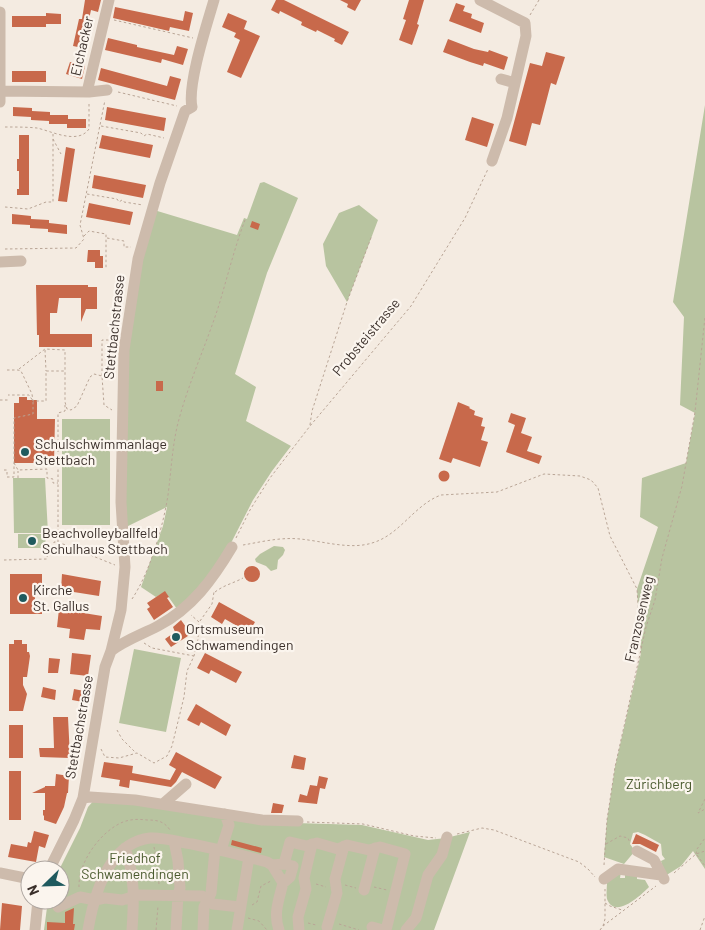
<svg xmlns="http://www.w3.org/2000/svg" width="705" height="930" font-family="Barlow,sans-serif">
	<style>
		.green { fill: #b8c4a0 }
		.building { fill: #c8694b }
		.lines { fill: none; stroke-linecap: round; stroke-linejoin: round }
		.path { stroke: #b9a596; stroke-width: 1; stroke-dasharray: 2.5 2.5; stroke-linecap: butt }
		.minor { stroke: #cdbbac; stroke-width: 11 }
		.poi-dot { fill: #1f5a5e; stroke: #fbf5ee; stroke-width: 2 }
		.labels { text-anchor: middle; stroke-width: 4.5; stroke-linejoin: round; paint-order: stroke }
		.street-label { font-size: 14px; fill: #3b302b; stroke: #fbf5ee }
		.poi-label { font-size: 14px; fill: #3b302b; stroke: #fbf5ee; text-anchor: start }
		.park-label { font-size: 14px; fill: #4a5a2e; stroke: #fbf5ee }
	</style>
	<rect width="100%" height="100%" fill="#f4ebe1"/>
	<path class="green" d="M705 105V869L693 851 681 866 665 876 661 861 665 859 662 855 661 844 645 835 638 832 633 833 630 844 635 851 624 864 604 857 607 820 615 767 641 653 637 589 658 527 640 517 642 478 686 463 695 413 680 405 684 317 673 302Z
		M264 182 298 198 267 273 235 374 256 387 246 421 291 446 272 471 253 500 229 547 210 576 177 609 165 592 156 597 141 587 163 526 167 507 124 528 125 377 140 260 154 210 237 235 244 218 247 219 260 183Z
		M359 205 378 220 347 302 326 266 323 244 339 213Z
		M62 419H110V525H62Z
		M13 478H45L48 533H14Z
		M18 534H46L45 548H18Z
		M274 546 283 547 285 550 283 555 278 560 277 569 271 571 266 566 256 562 255 559 260 554Z
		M134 649 181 658 166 732 119 723Z
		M95 799 262 822 362 825 428 840 446 838 470 832 434 930H44L48 900H60L59 870 80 828 88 807Z
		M621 872 620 878H625V873L637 875V879L645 880 649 887C641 895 615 920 607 899 606 894 607 887 607 882Z"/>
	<path class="building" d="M85 0H101L98 12 91 10 83 48 73 46 79 19H82Z
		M276 0H284L349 32 342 45 334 41 335 39 317 30 316 32 301 25 302 22 280 11 279 14 271 10Z
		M340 0H361L355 11 347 7 348 4Z
		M409 0H424L417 24 419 25 412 45 399 40 406 20 403 19Z
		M456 3 465 6 463 11 472 14 471 18 484 23 481 33 449 21Z
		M115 7 183 21 185 11 193 13 189 31 170 27 169 31 113 18Z
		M46 13 61 14V24H46V27H12V16H46Z
		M228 13 247 21 244 29 260 36 241 78 227 72 240 40 234 37 236 33 222 27Z
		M108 38 137 45V47L174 55 177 46 188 49 183 65 162 59 161 63 105 50Z
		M448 39 474 49 488 52 489 50 508 57 504 70 484 63 483 66 470 62 443 52Z
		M546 52 565 57 556 85 551 83 540 125 532 123 526 146 509 141 530 63 542 66Z
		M70 62 85 66 82 79 66 74Z
		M101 68 167 86 170 76 181 79 175 100 98 80Z
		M12 71H46V82H12Z
		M13 107 32 108V111L50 112V115H68V119H86V128H67V124H49V121L31 120V117L13 116Z
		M107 107 166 118 164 131 105 120Z
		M472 117 494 124 487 147 465 140Z
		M19 135H29V195H17V189H19V171H17V159H19Z
		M102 135 153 145 150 158 99 148Z
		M66 147 75 149 67 202 58 201Z
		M94 175 146 185 143 198 92 188Z
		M89 203 133 212 130 225 86 217Z
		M12 214 31 216V219L49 220V223L67 225V234L48 232V229L30 228V225L12 224Z
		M252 221 260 224 258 230 250 227Z
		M88 250H100V256H103V268H95V262H87Z
		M36 285H88V287H97V309H86L81 322V298H59L57 313H50V334H92V347H39V335H37Z
		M156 381H163V391H156Z
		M19 397H27V400H37V419H55L54 463H14V403H19Z
		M458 402 470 407 469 408 475 411 474 415 483 418 481 426 485 427 481 440 488 442 480 467 453 458 451 463 439 459Z
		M511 413 526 418 521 433 532 437 527 451 542 456 539 464 506 452 515 425 508 422Z
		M438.5 476a5.5 5.5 0 1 1 11 0a5.5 5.5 0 1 1-11 0Z
		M244 574a8 8 0 1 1 16 0a8 8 0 1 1-16 0Z
		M10 574H42V589H35V607H42V614H10Z
		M62 574 101 581 99 596 61 590Z
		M165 591 169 597 167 598 173 607 154 620 147 609 150 607 147 603Z
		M219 602 255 622 249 633 225 619 222 624 211 617Z
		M59 609 102 616 100 630 86 629 84 640 69 638 70 629 57 627Z
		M181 620 191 634 171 647 165 639 175 632 173 627Z
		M14 640H22V644H27V652H29L30 656 27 677H23V685L27 694 23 711H9V644H14Z
		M72 653 91 655 88 676 70 674Z
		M205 653 242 672 236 683 211 670 209 674 197 668Z
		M49 658 60 659 58 673H48Z
		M43 687 56 690 55 700 41 697Z
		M74 689 84 691 83 702 72 700Z
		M196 704 231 725 226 736 201 722 199 726 187 720Z
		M53 717H68L70 758 40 757 39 748H54Z
		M9 725H23V758H9Z
		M176 752 222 777 215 789 182 772 176 782 171 787 130 780 129 788 119 786 120 780 101 777 104 762 133 766 132 773 170 780 176 769 169 765Z
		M294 755 306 758 304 770 291 768Z
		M9 771H21V820H9Z
		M56 774 69 776 68 793H67L64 807 56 824 44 820V816L43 815V810H45V793H32L45 787V786H55Z
		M319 776 328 778 325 789 320 788 317 804 298 802 300 794 307 796 310 785 317 786Z
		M273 803 284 805 282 813H271Z
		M34 831 49 835 45 848 39 846 36 862 8 857 11 844 27 847 28 842 31 843Z
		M636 834 659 845 656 852 640 844H632Z
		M232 840 262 848 261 853 231 845Z
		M2 903 22 906 20 930H0Z
		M74 908 73 924H75L74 930H47V922L65 923V912Z"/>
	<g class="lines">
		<path class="path" d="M530 15 539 0
			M114 20 193 38
			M118 92 177 106
			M101 126 141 133 144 136 147 134 164 138
			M5 127C16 127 27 127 37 128 51 131 78 145 89 129V103
			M53 139 61 154
			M87 194 117 199 119 202 122 200 124 202 143 205
			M5 207 28 209 46 202H53V134
			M84 236 89 231 106 234V269
			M107 238 124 241V247H131
			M5 249 76 248 84 239 80 225 105 100
			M45 350 46 371
			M19 369 45 349 65 350V370
			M7 370H18L21 371 32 394 33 401H46V371H65V402L67 409 71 410 77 406 90 377 94 374 102 376 104 405 112 410
			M102 376V340H115
			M0 400H8
			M310 425 312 411 347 302 372 235
			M14 463 18 470 47 469V478L53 479V483H58
			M4 470H7V477H14V418L33 414V401L29 395H8
			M18 478V471
			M236 538 250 510 270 478 310 426 411 306 465 218 488 169
			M58 542V413L65 411V405
			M243 545C261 542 280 537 300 539 322 541 350 550 372 543 400 535 414 505 441 495L497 492 544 474 580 476 591 480 598 488 610 536 637 589 641 650
			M4 560 47 559 48 546H54V542H58L115 565
			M215 592C224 585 234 583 243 578
			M132 599C150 572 163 527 168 495 171 472 172 450 177 427 187 386 205 348 218 308 227 279 234 249 245 220
			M200 621 212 604 214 592
			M144 643 152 648 194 656
			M117 730 122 739 136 753
			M101 749 105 757 119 758 137 753 154 763 167 756 172 746 184 697 187 671 194 656 198 639 199 622 191 615
			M705 799 698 813 705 809
			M307 822 363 824 414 836 436 838
			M457 834 482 828 494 830 579 862 588 869 595 877
			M606 844 620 836 628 838 630 843
			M154 847 158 867 159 885
			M696 854 697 849 705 838
			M697 855 705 866
			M604 865 607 820 615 767 646 627 655 600 662 558 682 486 695 412 705 317
			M674 873 696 854 705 851
			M316 884 326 887
			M345 885 356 888
			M79 887C78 862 101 831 123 822 131 819 139 819 147 820 157 820 164 821 170 830
			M374 887 387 890
			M605 903 610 906 622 910
			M252 905 257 902 261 886 271 881
			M248 918 259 921 267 930
			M308 923 316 925
			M339 924 359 930
			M603 926 605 919V889
			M156 930 158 906
			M600 930 603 926 656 886
			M700 930 705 916"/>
		<path class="minor" d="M480 0 525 23 526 36 507 118 492 161
			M0 12V102
			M501 79 515 83
			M0 91 89 92 107 90
			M87 92 109 0
			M0 262 21 261
			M111 651C125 640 143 634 158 626 192 608 213 579 232 547
			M83 798 90 797 135 800 262 820 298 821
			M163 804 186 784
			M174 841 178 861 180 888 178 895 176 930
			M125 848C135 875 134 901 132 930
			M221 850 229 825 225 814
			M637 851 654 860 664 879
			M284 864 290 842 307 846 317 843 338 849 347 845 369 850 380 847 405 854 386 930
			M49 870 74 820 83 798 105 667 111 651 121 610 125 567 121 502 124 350 138 259 160 183 185 111 192 107C187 85 207 24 214 0
			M0 873 30 879
			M604 879 618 869 661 875
			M364 890 375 848
			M58 907 80 897 95 900 105 898 122 900 139 895 202 896 213 904 240 907
			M327 927 337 893 335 879 344 846
			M372 927 383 930
			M35 930 38 900
			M88 930C94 895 108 843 150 838 164 837 178 842 192 844 217 849 242 855 267 862L272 865 283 883 290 877 293 866 284 864 272 865
			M203 930 204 907 211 893 215 849
			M237 930 249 857
			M279 930C273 914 279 899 283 883
			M299 930 298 917 306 889 304 878 312 844
			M406 930 416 918 428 875 442 855 447 837"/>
	</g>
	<g class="poi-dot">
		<circle cx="25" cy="452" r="5"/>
		<circle cx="32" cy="541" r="5"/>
		<circle cx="23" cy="598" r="5"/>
		<circle cx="176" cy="637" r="5"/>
	</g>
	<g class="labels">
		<g class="street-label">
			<text transform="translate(82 46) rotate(-77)" y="5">Eichacker</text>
			<text transform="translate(114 327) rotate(-84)" y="5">Stettbachstrasse</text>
			<text transform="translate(366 337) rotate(-50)" y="5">Probsteistrasse</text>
			<text transform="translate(639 619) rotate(-77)" y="5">Franzosenweg</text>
			<text transform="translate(79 727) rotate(-80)" y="5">Stettbachstrasse</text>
		</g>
		<g class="poi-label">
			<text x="35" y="449">Schulschwimmanlage<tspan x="35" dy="16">Stettbach</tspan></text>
			<text x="42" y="538">Beachvolleyballfeld<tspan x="42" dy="16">Schulhaus Stettbach</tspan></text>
			<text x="33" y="595">Kirche<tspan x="33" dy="16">St. Gallus</tspan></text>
			<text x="186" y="634">Ortsmuseum<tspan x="186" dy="16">Schwamendingen</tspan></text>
		</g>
		<g class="park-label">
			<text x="659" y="789">Zürichberg</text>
			<text x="135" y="863">Friedhof<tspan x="135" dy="16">Schwamendingen</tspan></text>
		</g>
	</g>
	<g transform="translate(45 885) rotate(247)"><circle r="24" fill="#fbf5ee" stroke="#aea6a0"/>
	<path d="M0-4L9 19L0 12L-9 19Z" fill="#1f5a5e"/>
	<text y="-8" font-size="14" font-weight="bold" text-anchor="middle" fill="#3b302b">N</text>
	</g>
</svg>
